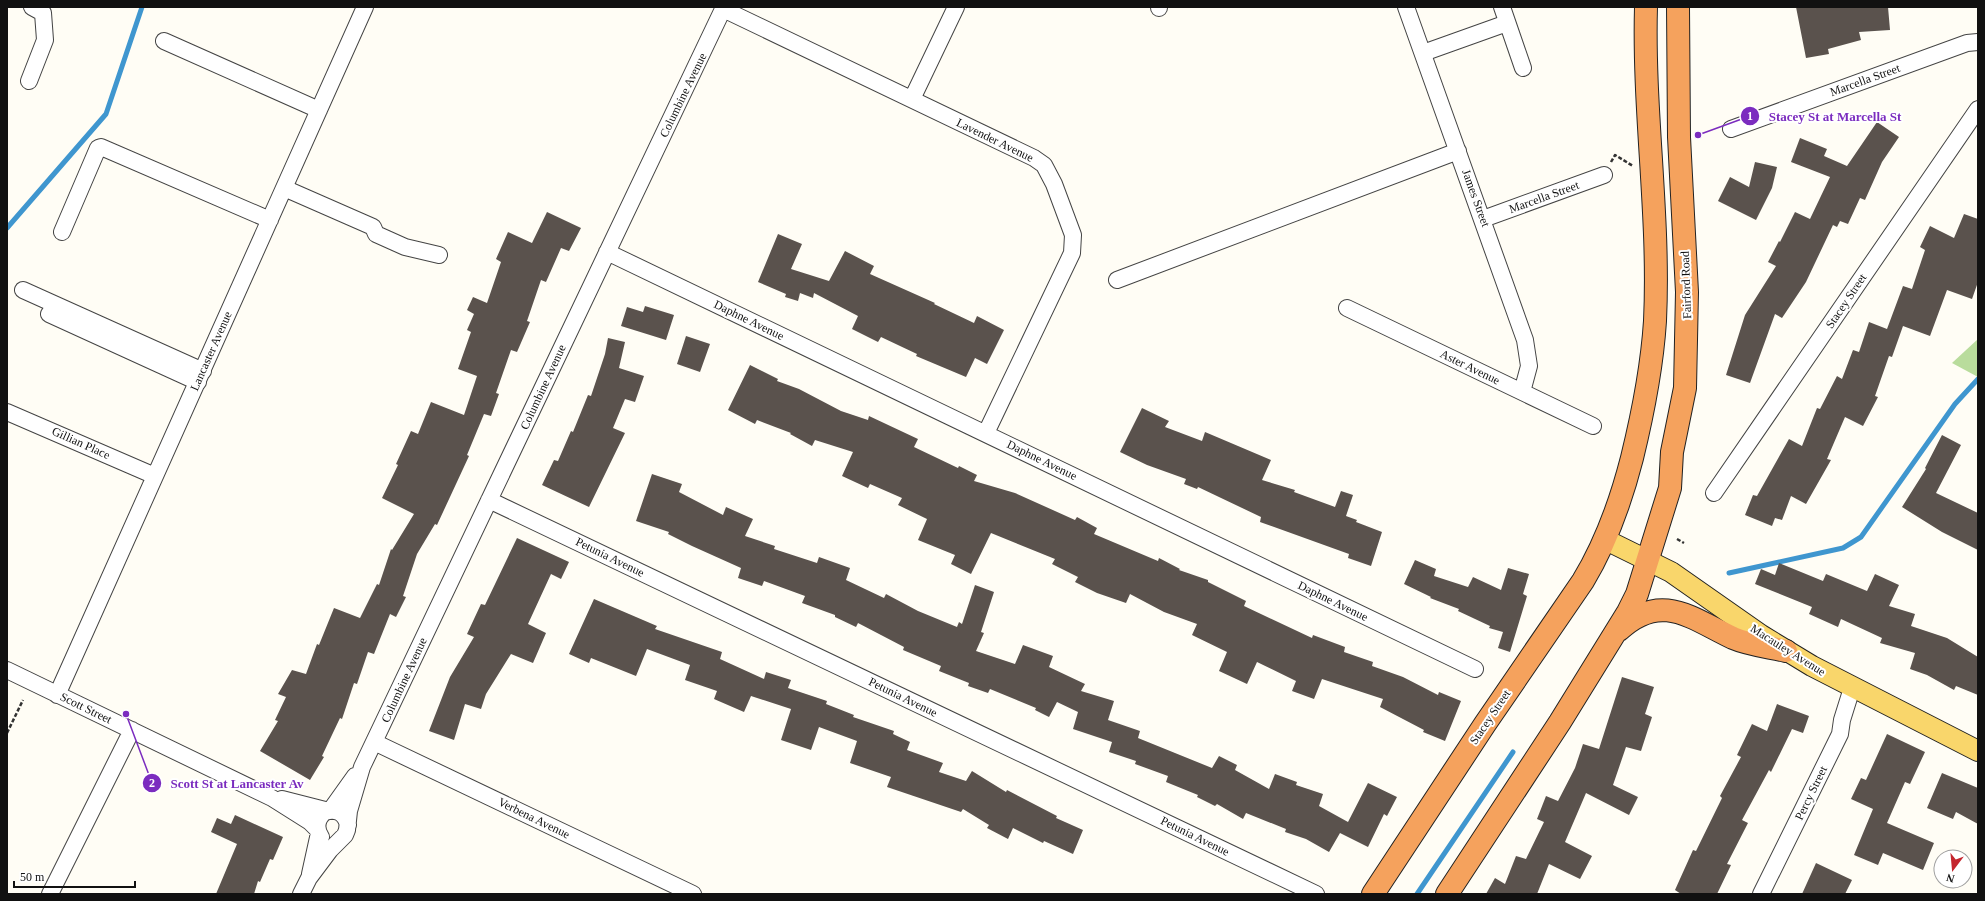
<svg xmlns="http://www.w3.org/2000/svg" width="1985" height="901" font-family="Georgia,serif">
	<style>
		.forest { fill: #b9dc9c }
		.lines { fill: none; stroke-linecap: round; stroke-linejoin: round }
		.stream { stroke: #3f96cf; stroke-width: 5 }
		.building { fill: #5a524d }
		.minor-casing { stroke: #444; stroke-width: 18 }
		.major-casing { stroke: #222; stroke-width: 22 }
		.highway-casing { stroke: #222; stroke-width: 24 }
		.path { stroke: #333; stroke-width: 2.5; stroke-dasharray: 4 2; stroke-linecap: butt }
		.minor { stroke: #fff; stroke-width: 16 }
		.major { stroke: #f9d66b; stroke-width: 20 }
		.highway { stroke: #f5a25d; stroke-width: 22 }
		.labels { text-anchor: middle; stroke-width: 4; stroke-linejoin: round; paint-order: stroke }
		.street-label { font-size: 12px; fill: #111; stroke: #fff }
		.leader { fill: none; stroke: #7b2cbf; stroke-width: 1.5 }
		.callout-dot { fill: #7b2cbf; stroke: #fff; stroke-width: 1.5 }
		.mark-label { font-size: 12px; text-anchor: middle; font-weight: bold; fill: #fff }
		.callout-label { font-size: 13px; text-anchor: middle; font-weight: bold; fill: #7b2cbf; stroke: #fff; stroke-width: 4; stroke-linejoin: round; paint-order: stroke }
	</style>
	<rect width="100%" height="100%" fill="#fffdf5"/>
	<path class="forest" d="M1978 339V377L1952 363Z"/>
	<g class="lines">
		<path class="stream" d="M7 228 106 114 142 7
			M1729 573 1843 548 1861 537 1955 404 1978 379
			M1417 894 1513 752"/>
	</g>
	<path class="building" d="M1796 7H1888L1890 30 1859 32 1861 40 1828 49 1829 54 1806 58Z
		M1877 122 1899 137 1882 162 1865 200 1860 198 1848 224 1840 221 1837 227 1833 225 1806 282 1782 318 1775 314 1750 383 1726 375 1745 315 1776 266 1768 262 1779 241 1780 242 1795 212 1810 219 1830 177 1791 162 1800 138 1827 149 1824 156 1847 166Z
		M1755 162 1777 167 1772 188 1756 220 1718 201 1730 177 1749 187Z
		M547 212 581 228 569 251 561 248 546 282 541 280 527 321 530 322 517 352 511 350 496 393 499 394 491 416 484 414 467 455 469 456 450 497 437 525 435 524 417 554 403 596 406 597 396 617 390 614 374 654 368 652 357 684 354 683 342 719 340 718 322 756 324 757 310 780 260 751 278 721 275 720 286 697 278 694 292 670 306 674 317 644 319 645 334 608 360 618 377 584 379 585 391 549 392 550 414 514 382 498 398 465 396 464 411 431 418 434 431 402 464 415 477 376 458 369 471 332 467 330 474 314 467 310 473 297 487 303 501 262 496 259 508 232 532 243Z
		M1964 214 1978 219V282L1972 299 1947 290 1930 336 1903 326 1892 357 1889 356 1875 396 1878 397 1863 426 1845 417 1827 459 1831 460 1806 504 1791 496 1782 520 1775 518 1772 526 1745 515 1753 495 1757 496 1789 439 1802 446 1817 408 1820 409 1837 376 1842 379 1853 350 1859 352 1869 322 1887 329 1903 286 1912 289 1925 250 1920 247 1930 226 1954 238Z
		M778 234 802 244 791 269 829 281 845 251 874 266 870 274 935 303 934 304 974 323 977 316 1004 330 987 364 975 358 966 377 916 356 917 354 881 337 878 342 852 329 858 316 814 293 813 298 800 293 798 301 785 297 786 294 758 282Z
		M645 306 674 315 666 340 621 326 627 307 643 312Z
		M686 336 710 344 700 372 677 364Z
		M608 338 625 342 619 368 644 376 635 402 625 399 613 428 625 433 589 507 542 485 554 460 558 461 571 431 573 432 588 395 591 396 605 354Z
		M750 365 778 379 777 381 799 389 841 411 868 420 869 416 918 439 914 447 958 468 959 466 977 475 974 481 1015 493 1075 520 1077 517 1097 528 1094 534 1158 561 1159 558 1180 569 1179 570 1208 580V582L1246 601 1244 606 1312 638 1313 635 1345 647 1344 652 1373 662 1372 666 1403 677 1438 695 1439 692 1461 701 1445 741 1423 732 1424 730 1380 707 1383 699 1322 679 1314 699 1292 691 1296 681 1257 662 1247 684 1219 671 1227 652 1192 635 1197 624 1164 612 1130 594 1126 603 1097 593 1075 582 1078 577 1052 564 1055 559 991 533 971 574 951 564 955 555 918 540 927 519 898 505 902 498 870 484 868 488 842 476 853 452 815 440 812 446 790 434 791 433 757 420 755 424 728 410Z
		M1142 408 1169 421 1165 427 1202 441 1205 432 1271 460 1262 480 1295 490 1294 492 1335 507 1341 491 1353 495 1346 516 1357 520 1356 522 1382 532 1371 566 1348 558 1349 554 1260 522 1261 517 1198 487 1197 489 1184 484 1186 479 1147 465 1120 452Z
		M1942 435 1961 445 1936 493 1978 513V550L1942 532 1902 507 1926 469 1925 468Z
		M652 474 682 484 679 492 723 515 726 507 753 519 745 536 775 546 774 549 817 563 819 557 850 568 846 580 884 598 886 594 918 611 957 627 959 622 962 624 975 585 994 592 981 632 984 633 976 651 1015 664 1023 645 1053 656 1049 667 1085 684 1081 691 1114 701 1108 720 1140 731 1138 738 1212 768 1219 756 1237 765 1235 770 1269 789 1275 774 1297 782 1296 785 1323 794 1319 806 1348 822 1368 783 1397 797 1387 816 1384 814 1368 847 1340 833 1329 852 1306 839 1285 832 1286 829 1246 813 1243 819 1217 804 1215 806 1197 797 1198 795 1166 782 1168 776 1135 764 1136 761 1109 752 1112 742 1073 729 1078 712 1057 702 1049 717 1035 710 1036 708 990 689 988 693 968 686 969 683 939 671 941 666 903 650 904 647 858 623 856 627 835 617V615L802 603 805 596 764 581 762 586 738 578 741 568 692 546 668 534 669 532 636 521Z
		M517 538 569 562 561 579 551 574 528 624 546 633 533 663 511 654 486 694 481 709 465 704 454 740 429 731 450 677 474 637 467 634 481 604 485 605Z
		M1415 560 1436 569 1434 576 1468 587 1473 577 1501 590 1508 568 1529 574 1523 594 1527 596 1510 652 1498 648 1503 632 1489 628 1490 626 1458 611 1459 609 1430 598 1431 597 1404 584Z
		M1779 563 1823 581 1826 574 1867 591 1875 574 1899 585 1889 606 1915 614 1911 626 1947 638 1978 657V695L1956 686 1954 690 1927 675 1910 669 1915 653 1880 643 1882 638 1841 619 1838 627 1809 614 1812 607 1755 584 1761 569 1775 575Z
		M594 599 657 626 655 629 722 652 720 659 764 679 766 672 791 680 788 688 827 701 826 704 854 715 853 717 894 731 893 734 910 742 907 750 943 763 939 772 966 781 972 771 1006 792 1007 790 1057 816 1056 818 1083 830 1073 854 1044 841 1043 843 1013 828 1008 839 987 828 989 825 963 809 961 812 887 787 891 777 850 763 857 741 819 727 811 750 781 740 791 709 751 696 744 712 714 699 717 691 685 680 690 665 647 649 636 676 591 658 589 663 569 654Z
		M1622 677 1654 687 1645 714 1652 717 1641 751 1626 747 1613 785 1638 797 1629 815 1586 793 1565 842 1592 856 1580 879 1549 864 1537 894H1486L1495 878 1505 884 1516 856 1526 859 1544 822 1537 819 1546 796 1558 801 1575 768 1583 744 1599 749Z
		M1777 704 1809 716 1803 733 1792 729 1771 772 1769 770 1742 820 1748 823 1727 864 1731 865 1717 894H1681L1675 890 1693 850 1696 851 1722 798 1720 796 1741 757 1737 755 1752 724 1767 731Z
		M1887 734 1925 752 1910 784 1905 782 1887 823 1934 843 1923 870 1883 853 1878 865 1854 855 1873 809 1851 799 1861 778 1866 780Z
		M1942 773 1978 788V824L1956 812 1953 819 1927 808Z
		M235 815 283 837 273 860 270 859 260 882 258 881 254 894H216L237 844 211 832 217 818 231 824Z
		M1816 863 1852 880 1845 894H1802Z"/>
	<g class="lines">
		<g class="minor-casing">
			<path id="minor" d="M1159 7V8
				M1406 7 1525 340 1529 366 1522 392
				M1502 7 1523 68
				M723 9 1034 158 1044 165 1054 184 1073 235 1072 253 986 433
				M164 41 319 110
				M1423 53 1507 23
				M29 81 45 40 43 13 32 7
				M912 99 956 7
				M1731 129 1967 43 1978 42
				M284 188 373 227 376 234 405 247 439 255
				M1483 219 1604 175
				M62 232 98 148 101 147 270 220
				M607 252 1475 669
				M1117 280 1458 151
				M23 290 203 371
				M1347 308 1593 426
				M49 314 198 382
				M7 412 155 476
				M1714 493 1978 109
				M489 500 1316 894
				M7 670 272 798 310 822 318 830
				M57 695 365 7
				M374 742 693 894
				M282 799 329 811
				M330 811 355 776
				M321 837C315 828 316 819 325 812 336 808 345 813 348 825
				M310 874 319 833
				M50 894 132 730
				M301 894 309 878 330 850 345 835 347 830 349 811 362 767 724 7
				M1761 894 1840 734 1842 720 1852 688"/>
		</g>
		<g class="major-casing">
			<path id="major" d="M1604 539 1671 572 1761 635 1812 666 1978 751"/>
		</g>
		<g class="highway-casing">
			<path id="highway" d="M1619 630C1661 591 1691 618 1733 638 1749 645 1769 647 1786 651
				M1373 894 1485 724 1583 581C1606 543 1621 501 1632 458 1643 413 1652 368 1655 321 1660 216 1643 112 1646 7
				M1447 894 1560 722 1628 612 1637 594 1670 488 1672 452 1685 388 1687 292 1679 137 1678 7"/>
		</g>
		<path class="path" d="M1611 162 1615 155 1633 166
			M1677 539 1684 543
			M7 733 23 700"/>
		<use href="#minor" class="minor"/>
		<use href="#major" class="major"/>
		<use href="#highway" class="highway"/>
	</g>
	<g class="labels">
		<g class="street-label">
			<text transform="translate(1865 80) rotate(-20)" y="4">Marcella Street</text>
			<text transform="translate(683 95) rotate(-64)" y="4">Columbine Avenue</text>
			<text transform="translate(995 140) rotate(26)" y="4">Lavender Avenue</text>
			<text transform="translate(1544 197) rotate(-20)" y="4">Marcella Street</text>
			<text transform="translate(1476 198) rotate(70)" y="4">James Street</text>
			<text transform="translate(1686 285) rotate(-92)" y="4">Fairford Road</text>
			<text transform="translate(1846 301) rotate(-56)" y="4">Stacey Street</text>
			<text transform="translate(749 320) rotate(26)" y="4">Daphne Avenue</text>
			<text transform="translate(211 351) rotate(-66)" y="4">Lancaster Avenue</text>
			<text transform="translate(1470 367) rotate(26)" y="4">Aster Avenue</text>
			<text transform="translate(543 387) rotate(-65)" y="4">Columbine Avenue</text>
			<text transform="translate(81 443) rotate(24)" y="4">Gillian Place</text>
			<text transform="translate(1042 460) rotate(26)" y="4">Daphne Avenue</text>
			<text transform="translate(610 557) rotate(26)" y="4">Petunia Avenue</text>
			<text transform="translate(1333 601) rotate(26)" y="4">Daphne Avenue</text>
			<text transform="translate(1788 650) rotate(32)" y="4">Macauley Avenue</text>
			<text transform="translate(404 680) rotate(-65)" y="4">Columbine Avenue</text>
			<text transform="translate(903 697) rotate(26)" y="4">Petunia Avenue</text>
			<text transform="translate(86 708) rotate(26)" y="4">Scott Street</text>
			<text transform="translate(1490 717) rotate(-56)" y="4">Stacey Street</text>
			<text transform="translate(1811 793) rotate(-64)" y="4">Percy Street</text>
			<text transform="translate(534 818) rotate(26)" y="4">Verbena Avenue</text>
			<text transform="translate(1195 836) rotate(26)" y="4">Petunia Avenue</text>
		</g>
	</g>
	<path class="leader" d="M1698 135L1750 116M126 714L152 783"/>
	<g class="callout-dot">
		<circle cx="1698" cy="135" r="4"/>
		<circle cx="126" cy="714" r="4"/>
		<circle cx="1750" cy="116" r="10"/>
		<circle cx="152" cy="783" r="10"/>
	</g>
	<g class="mark-label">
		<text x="1750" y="120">1</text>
		<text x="152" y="787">2</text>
	</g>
	<g class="callout-label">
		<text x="1835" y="121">Stacey St at Marcella St</text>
		<text x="237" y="788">Scott St at Lancaster Av</text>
	</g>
	<rect width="1985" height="901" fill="none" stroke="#111111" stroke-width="16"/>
	<g transform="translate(1953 869) rotate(196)"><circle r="19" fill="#ffffff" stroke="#a0a0a0"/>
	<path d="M0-3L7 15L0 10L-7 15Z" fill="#c4262e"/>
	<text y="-6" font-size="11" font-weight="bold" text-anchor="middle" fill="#111111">N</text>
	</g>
	<path d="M14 881v6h121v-6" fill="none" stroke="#111111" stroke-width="2"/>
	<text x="20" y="881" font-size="12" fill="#111111" stroke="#ffffff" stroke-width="3" paint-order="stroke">50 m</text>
</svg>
